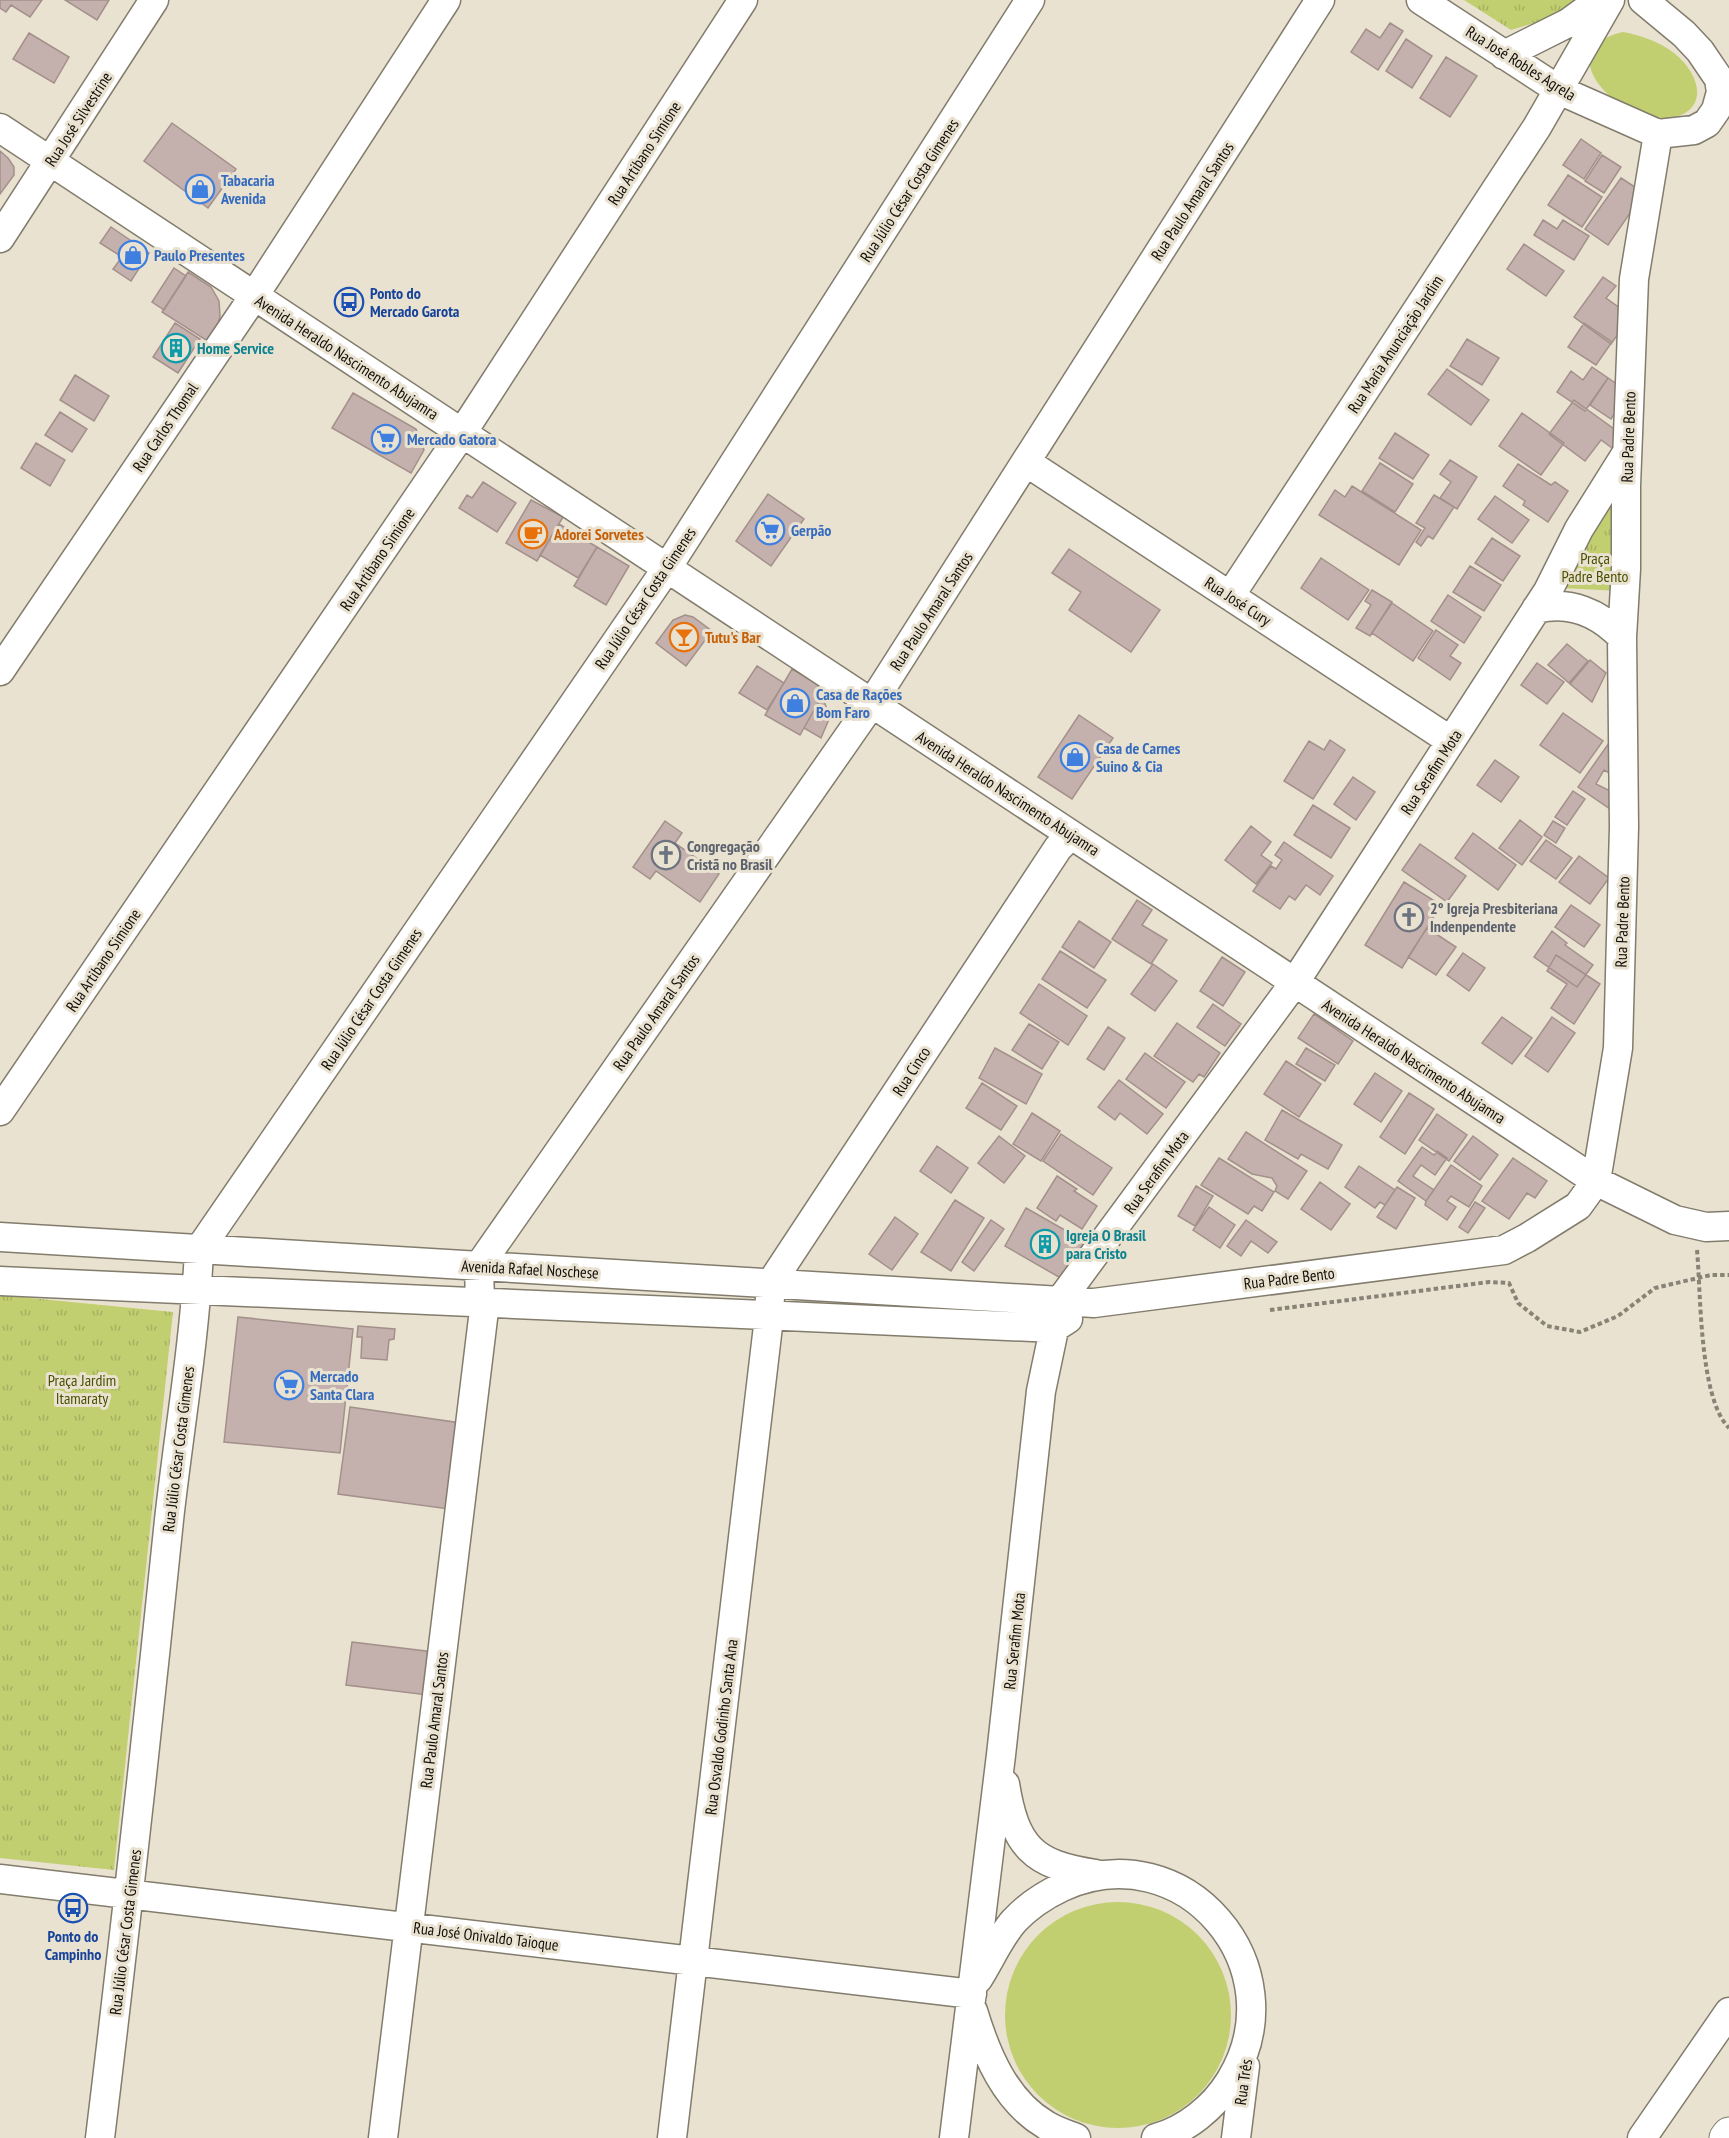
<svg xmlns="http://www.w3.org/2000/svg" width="1729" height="2138" font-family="'PT Sans Narrow',sans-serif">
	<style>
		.green { fill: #c2cf70 }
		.park { fill: url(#park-tufts) }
		.building { fill: #c4b0ac; stroke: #a3908b; stroke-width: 1.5 }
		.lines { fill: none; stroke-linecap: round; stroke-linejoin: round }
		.minor-casing { stroke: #827c6c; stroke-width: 31 }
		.major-casing { stroke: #827c6c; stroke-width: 35 }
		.path { stroke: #898377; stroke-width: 4; stroke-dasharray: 4.5 3; stroke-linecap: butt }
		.minor { stroke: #fff; stroke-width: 28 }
		.major { stroke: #fff; stroke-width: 33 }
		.labels { text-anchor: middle; stroke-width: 6; stroke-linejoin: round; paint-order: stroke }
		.street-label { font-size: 16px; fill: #110e08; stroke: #eae2d1 }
		.shop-label { font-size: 16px; font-weight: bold; fill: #366cbe; stroke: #eae2d1; text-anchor: start }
		.transit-label { font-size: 16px; font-weight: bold; fill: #164399; stroke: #eae2d1; text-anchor: start }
		.culture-label { font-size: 16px; font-weight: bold; fill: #0d838f; stroke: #eae2d1; text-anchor: start }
		.food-label { font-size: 16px; font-weight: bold; fill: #c56008; stroke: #eae2d1; text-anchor: start }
		.park-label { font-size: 16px; fill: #495000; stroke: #eae2d1 }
		.worship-label { font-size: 16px; font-weight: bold; fill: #5b616d; stroke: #eae2d1; text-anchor: start }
	</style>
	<defs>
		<pattern id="park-tufts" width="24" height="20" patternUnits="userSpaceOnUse" patternTransform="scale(1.5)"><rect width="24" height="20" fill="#c2cf70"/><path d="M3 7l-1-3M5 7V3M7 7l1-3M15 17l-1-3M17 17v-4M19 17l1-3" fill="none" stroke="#a6b160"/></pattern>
	</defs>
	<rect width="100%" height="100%" fill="#eae2d1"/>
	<path class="green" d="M1623 32C1640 35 1660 42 1674 53 1703 76 1710 115 1664 119 1622 123 1545 50 1623 32Z
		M1005 2015a113 113 0 1 1 226 0a113 113 0 1 1-226 0Z"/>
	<path class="park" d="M1464 0H1578C1559 17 1534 23 1511 30Z
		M1610 498 1619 591 1562 588Z
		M0 1295 173 1312 114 1870 0 1858Z"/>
	<path class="building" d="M0 0H42L30 17 11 5 6 12 0 8Z
		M65 0H109L97 20Z
		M1390 23 1403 31 1378 70 1351 52 1366 29 1380 38Z
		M29 33 69 57 54 83 13 59Z
		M1406 39 1432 56 1412 88 1386 71Z
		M1446 57 1477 76 1450 117 1420 98Z
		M172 123 236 169 208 208 144 161Z
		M1581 139 1601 153 1584 179 1563 165Z
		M0 151 8 158 14 167V175L0 194Z
		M1602 155 1621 167 1604 193 1585 181Z
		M1568 175 1602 197 1582 227 1548 205Z
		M1621 178 1644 193 1608 245 1585 229Z
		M1543 220 1557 229 1563 220 1589 236 1574 260 1534 235Z
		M111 227 149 253 131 281 113 269 122 257 100 243Z
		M1524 244 1564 271 1546 296 1507 269Z
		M174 268 186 276 164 310 152 302Z
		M188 272 211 287 219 301 220 316 217 329 209 342 162 312Z
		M1603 277 1616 286 1606 298 1631 316 1611 344 1574 317Z
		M175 323 200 339 178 373 153 357Z
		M1584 323 1612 342 1596 365 1568 347Z
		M1467 339 1499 358 1482 385 1450 366Z
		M1592 367 1608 378 1585 411 1557 392 1571 371 1583 380Z
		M1447 369 1489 400 1471 425 1428 394Z
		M75 375 109 396 94 421 60 400Z
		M1608 378 1629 392 1611 419 1590 405Z
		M353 393 416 429 424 450 411 473 332 428Z
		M1574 400 1621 434 1612 448 1601 440 1585 461 1549 434Z
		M60 412 87 429 72 452 45 435Z
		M1522 413 1564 443 1541 475 1499 446Z
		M1395 433 1429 455 1413 479 1379 458Z
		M36 443 65 460 50 486 21 468Z
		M1450 460 1477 477 1457 509 1440 498 1451 482 1440 474Z
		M1380 463 1413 484 1395 512 1362 491Z
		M1518 464 1551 485 1555 482 1568 491 1548 522 1523 505 1525 501 1503 486Z
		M483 482 516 503 497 532 459 508 467 495 472 498Z
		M1352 486 1421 530 1399 565 1319 515 1335 490 1345 497Z
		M768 494 804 519 771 566 736 541Z
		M1434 495 1454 507 1433 539 1428 536 1421 546 1416 542 1425 528 1416 523Z
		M1495 496 1529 520 1512 543 1478 519Z
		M531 500 563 517 537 561 506 543Z
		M559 524 597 547 578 578 540 555Z
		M1492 538 1520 556 1503 581 1475 563Z
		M597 547 629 566 606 605 574 586Z
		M1069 549 1160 610 1131 652 1069 610 1081 592 1052 573Z
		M1321 558 1369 590 1348 620 1301 588Z
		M1470 566 1501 585 1484 611 1453 592Z
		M1372 590 1392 602 1370 636 1356 628 1371 605 1365 601Z
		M1448 595 1481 617 1464 643 1431 621Z
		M1392 603 1433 631 1413 661 1372 633Z
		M685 615 693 617 712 631 686 666 656 643 673 620Z
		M1436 630 1458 645 1450 656 1461 663 1450 680 1418 658Z
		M1567 644 1588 661 1569 683 1548 665Z
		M1590 660 1606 673 1592 702 1570 684Z
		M1537 663 1564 682 1547 704 1521 685Z
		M757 666 784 683 767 710 739 693Z
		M792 669 817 684 822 696 800 735 765 715Z
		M822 696 830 717 821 738 804 728Z
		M1563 713 1603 741 1580 773 1540 745Z
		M1079 715 1113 738 1072 799 1038 777Z
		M1330 740 1345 750 1313 799 1284 781 1309 741 1324 750Z
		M1609 743 1617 753 1615 776 1604 770 1596 784 1616 794V813L1578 787Z
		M1495 760 1519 777 1501 802 1477 785Z
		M1353 777 1375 792 1356 820 1334 804Z
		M1573 791 1585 799 1567 825 1555 817Z
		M1313 805 1350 828 1331 858 1294 835Z
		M1520 820 1542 837 1522 865 1499 848Z
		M665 821 682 833 675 843 719 874 700 902 656 871 650 879 633 867Z
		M1553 821 1565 828 1556 843 1544 835Z
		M1251 826 1271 842 1261 855 1272 863 1256 884 1225 860Z
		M1473 833 1516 865 1498 890 1455 858Z
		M1546 840 1572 858 1556 879 1530 861Z
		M1284 842 1333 876 1320 895 1306 885 1295 900 1289 896 1280 909 1253 891 1271 866 1276 869 1282 860 1275 855Z
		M1420 844 1466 876 1447 902 1402 870Z
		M1579 856 1609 878 1590 904 1559 882Z
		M1404 882 1441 905 1402 968 1365 945Z
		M1137 900 1152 910 1142 925 1167 940 1151 964 1112 939Z
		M1571 905 1600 925 1584 947 1555 927Z
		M1079 921 1111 942 1094 968 1062 947Z
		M1427 928 1456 947 1436 975 1408 957Z
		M1552 931 1567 943 1565 945 1593 965 1577 987 1534 957Z
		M1060 951 1106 980 1087 1008 1042 979Z
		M1463 953 1485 968 1469 991 1447 975Z
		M1556 955 1600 984 1574 1024 1551 1008 1567 984 1547 971Z
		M1222 957 1245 972 1223 1006 1200 991Z
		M1153 964 1177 981 1155 1011 1131 994Z
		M1039 984 1087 1016 1068 1045 1020 1013Z
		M1213 1004 1241 1024 1225 1046 1197 1027Z
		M1314 1014 1353 1041 1338 1064 1298 1038Z
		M1502 1017 1532 1038 1512 1064 1482 1043Z
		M1552 1017 1575 1033 1548 1072 1525 1056Z
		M1177 1023 1220 1053 1204 1077 1199 1074 1193 1082 1154 1056Z
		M1029 1024 1059 1042 1042 1069 1012 1050Z
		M1108 1027 1125 1038 1104 1070 1087 1059Z
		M995 1048 1042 1074 1026 1104 979 1078Z
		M1306 1048 1335 1065 1325 1081 1296 1064Z
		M1145 1053 1185 1082 1166 1108 1126 1079Z
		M1286 1061 1321 1084 1299 1117 1264 1094Z
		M1375 1073 1402 1091 1381 1122 1354 1104Z
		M1119 1080 1163 1114 1147 1134 1120 1113 1115 1120 1098 1107Z
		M982 1083 1017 1106 1001 1130 966 1108Z
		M1409 1093 1434 1109 1405 1154 1380 1137Z
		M1282 1110 1342 1145 1328 1169 1301 1154 1298 1159 1265 1140Z
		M1032 1113 1060 1131 1041 1161 1013 1144Z
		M1437 1114 1467 1135 1449 1161 1419 1140Z
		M1246 1132 1307 1171 1288 1199 1275 1191 1277 1186 1272 1178 1252 1174 1228 1159Z
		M1061 1134 1112 1168 1093 1195 1043 1161Z
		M999 1136 1025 1156 1004 1183 978 1163Z
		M1473 1136 1498 1155 1480 1180 1454 1161Z
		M937 1146 968 1168 951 1193 920 1171Z
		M1422 1147 1434 1155 1437 1151 1447 1158 1435 1175 1421 1165 1413 1176 1434 1190 1426 1201 1398 1181Z
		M1219 1158 1274 1192 1262 1211 1254 1206 1248 1214 1201 1185Z
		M1513 1158 1547 1181 1535 1198 1527 1193 1509 1219 1482 1201Z
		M1451 1165 1482 1186 1469 1207 1451 1196 1447 1201 1456 1207 1447 1220 1425 1205 1426 1201Z
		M1359 1166 1395 1190 1385 1205 1380 1202 1375 1208 1345 1187Z
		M1057 1176 1077 1189 1074 1191 1097 1206 1082 1229 1060 1215 1056 1221 1037 1208Z
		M1320 1182 1350 1204 1331 1230 1301 1209Z
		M1196 1186 1213 1196 1195 1226 1178 1216Z
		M1397 1187 1415 1198 1396 1229 1377 1217Z
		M955 1200 984 1218 951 1271 921 1252Z
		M1475 1202 1485 1208 1468 1233 1459 1227Z
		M1209 1207 1235 1225 1220 1248 1193 1230Z
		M1026 1208 1086 1242 1064 1280 1005 1246Z
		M895 1217 918 1234 892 1270 869 1254Z
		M991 1220 1004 1229 974 1271 962 1262Z
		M1246 1220 1277 1242 1268 1253 1251 1241 1241 1256 1227 1246Z
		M238 1317 353 1329 340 1453 224 1442Z
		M358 1326 395 1329 394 1339 389 1340 387 1360 361 1358 362 1337H357Z
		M350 1407 461 1423 449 1509 338 1494Z
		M352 1642 434 1652 428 1695 346 1685Z"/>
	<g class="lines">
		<g class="minor-casing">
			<path id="minor" d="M1421 0 1559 90 1658 134 1694 130 1707 123 1716 110 1721 92 1719 79 1700 51 1684 34 1643 0
				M1504 55 1568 23 1600 0
				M0 128 1596 1181 1675 1220 1706 1227 1729 1226
				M0 238 154 0
				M1026 462 1451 741
				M1230 596 1537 127 1610 0
				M1536 609C1570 600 1599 613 1622 637
				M0 671 254 296 446 0
				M0 1111 462 433 743 0
				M0 1237 1094 1303 1504 1250 1527 1238 1578 1206 1596 1181 1618 1048 1624 827 1622 637 1626 569V486L1634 279 1658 134
				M0 1281 1054 1328 1068 1319
				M480 1302 479 1266 872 703 1320 0
				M1005 1784C1015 1846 1032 1865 1096 1874
				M0 1879 972 1994
				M978 1979C990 1960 1000 1937 1014 1921 1028 1906 1045 1895 1062 1887 1184 1831 1300 1968 1230 2081 1214 2107 1186 2130 1156 2138
				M973 2011C986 2054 1005 2101 1046 2125 1055 2131 1066 2134 1076 2138
				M100 2138C125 1932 148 1726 169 1520 179 1430 195 1340 199 1250L667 568 1030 0
				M383 2138 485 1302
				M672 2138 768 1326 771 1283 1058 848 1071 835
				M954 2138 1001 1755 1041 1391 1060 1301 1295 982 1548 591 1579 529 1626 454
				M1236 2138 1245 2066
				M1642 2138 1729 2012"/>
		</g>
		<g class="major-casing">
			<path id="major" d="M1726 2138 1729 2134"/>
		</g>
		<path class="path" d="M1697 1250C1701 1293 1699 1398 1729 1428
			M1270 1310 1489 1282 1509 1283 1518 1303 1547 1326 1580 1332 1618 1316 1655 1288 1711 1275H1729"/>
		<use href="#minor" class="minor"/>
		<use href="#major" class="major"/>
	</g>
	<defs>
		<g id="shop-ring" transform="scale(1.5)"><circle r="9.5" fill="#eae2d1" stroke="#3f7fe0" stroke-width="1.5"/><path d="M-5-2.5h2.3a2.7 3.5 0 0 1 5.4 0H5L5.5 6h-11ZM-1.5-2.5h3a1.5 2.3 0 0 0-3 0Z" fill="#3f7fe0"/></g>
		<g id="bus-ring" transform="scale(1.5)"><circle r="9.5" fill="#eae2d1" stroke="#1a4fb4" stroke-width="1.5"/><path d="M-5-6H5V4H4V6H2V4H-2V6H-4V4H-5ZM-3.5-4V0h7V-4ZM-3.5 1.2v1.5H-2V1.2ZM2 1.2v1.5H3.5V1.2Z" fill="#1a4fb4"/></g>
		<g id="building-ring" transform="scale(1.5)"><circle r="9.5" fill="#eae2d1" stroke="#0f9aa8" stroke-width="1.5"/><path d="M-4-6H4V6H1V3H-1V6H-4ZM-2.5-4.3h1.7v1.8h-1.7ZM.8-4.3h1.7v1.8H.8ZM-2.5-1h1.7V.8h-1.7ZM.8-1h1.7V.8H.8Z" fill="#0f9aa8"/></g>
		<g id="supermarket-ring" transform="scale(1.5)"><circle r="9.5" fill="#eae2d1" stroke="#3f7fe0" stroke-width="1.5"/><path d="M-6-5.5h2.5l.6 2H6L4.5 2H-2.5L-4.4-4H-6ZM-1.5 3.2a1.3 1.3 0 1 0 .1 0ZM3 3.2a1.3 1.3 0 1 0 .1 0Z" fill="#3f7fe0"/></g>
		<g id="cafe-ring" transform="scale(1.5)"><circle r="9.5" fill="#eae2d1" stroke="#e8710a" stroke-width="1.5"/><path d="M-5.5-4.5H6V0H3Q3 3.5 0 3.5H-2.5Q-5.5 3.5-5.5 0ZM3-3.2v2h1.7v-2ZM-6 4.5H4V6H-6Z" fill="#e8710a"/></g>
		<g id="bar-ring" transform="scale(1.5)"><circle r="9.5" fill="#eae2d1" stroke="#e8710a" stroke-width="1.5"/><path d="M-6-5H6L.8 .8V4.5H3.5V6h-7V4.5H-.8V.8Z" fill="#e8710a"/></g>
		<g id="church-ring" transform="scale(1.5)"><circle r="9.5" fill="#eae2d1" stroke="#6b7280" stroke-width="1.5"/><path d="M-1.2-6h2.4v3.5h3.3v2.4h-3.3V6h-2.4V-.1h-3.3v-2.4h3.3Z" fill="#6b7280"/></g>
	</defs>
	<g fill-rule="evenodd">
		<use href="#shop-ring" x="200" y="189"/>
		<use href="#shop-ring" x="133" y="255"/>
		<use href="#bus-ring" x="349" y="302"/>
		<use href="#building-ring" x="176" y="348"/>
		<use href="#supermarket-ring" x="386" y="439"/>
		<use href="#supermarket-ring" x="770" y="530"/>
		<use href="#cafe-ring" x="533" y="534"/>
		<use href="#bar-ring" x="684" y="637"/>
		<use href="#shop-ring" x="795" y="703"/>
		<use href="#shop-ring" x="1075" y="757"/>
		<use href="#church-ring" x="666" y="855"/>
		<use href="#church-ring" x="1409" y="917"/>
		<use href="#building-ring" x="1045" y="1244"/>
		<use href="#supermarket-ring" x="289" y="1385"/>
		<use href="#bus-ring" x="73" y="1908"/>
	</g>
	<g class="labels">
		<g class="street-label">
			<text transform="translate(1521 63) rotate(32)" y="6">Rua José Robles Agrela</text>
			<text transform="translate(78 119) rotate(-57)" y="6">Rua José Silvestrine</text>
			<text transform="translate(644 153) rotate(-57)" y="6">Rua Artibano Simione</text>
			<text transform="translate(909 190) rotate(-57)" y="6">Rua Júlio César Costa Gimenes</text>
			<text transform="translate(1192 201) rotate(-57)" y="6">Rua Paulo Amaral Santos</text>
			<text transform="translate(1395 344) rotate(-57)" y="6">Rua Maria Anunciação Jardim</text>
			<text transform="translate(347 357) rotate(33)" y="6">Avenida Heraldo Nascimento Abujamra</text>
			<text transform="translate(165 427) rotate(-56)" y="6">Rua Carlos Thomal</text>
			<text transform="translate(1628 437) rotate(-88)" y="6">Rua Padre Bento</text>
			<text transform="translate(377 559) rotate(-56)" y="6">Rua Artibano Simione</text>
			<text transform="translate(645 598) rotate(-56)" y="6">Rua Júlio César Costa Gimenes</text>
			<text transform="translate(1238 601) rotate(33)" y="6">Rua José Cury</text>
			<text transform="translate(931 611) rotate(-57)" y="6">Rua Paulo Amaral Santos</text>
			<text transform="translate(1431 772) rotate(-57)" y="6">Rua Serafim Mota</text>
			<text transform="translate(1008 793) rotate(33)" y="6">Avenida Heraldo Nascimento Abujamra</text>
			<text transform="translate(1622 922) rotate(-88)" y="6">Rua Padre Bento</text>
			<text transform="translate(103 960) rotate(-56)" y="6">Rua Artibano Simione</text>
			<text transform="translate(371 999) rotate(-56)" y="6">Rua Júlio César Costa Gimenes</text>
			<text transform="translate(656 1012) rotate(-55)" y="6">Rua Paulo Amaral Santos</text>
			<text transform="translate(1414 1061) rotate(33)" y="6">Avenida Heraldo Nascimento Abujamra</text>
			<text transform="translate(911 1071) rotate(-57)" y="6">Rua Cinco</text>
			<text transform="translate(1156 1172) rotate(-54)" y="6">Rua Serafim Mota</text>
			<text transform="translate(530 1269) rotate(3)" y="6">Avenida Rafael Noschese</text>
			<text transform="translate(1289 1278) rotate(-7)" y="6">Rua Padre Bento</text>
			<text transform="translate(178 1449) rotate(-83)" y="6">Rua Júlio César Costa Gimenes</text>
			<text transform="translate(1014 1641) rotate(-84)" y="6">Rua Serafim Mota</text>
			<text transform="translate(434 1720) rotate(-83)" y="6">Rua Paulo Amaral Santos</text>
			<text transform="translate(721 1727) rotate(-83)" y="6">Rua Osvaldo Godinho Santa Ana</text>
			<text transform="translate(125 1932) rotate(-83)" y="6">Rua Júlio César Costa Gimenes</text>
			<text transform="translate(486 1936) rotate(7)" y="6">Rua José Onivaldo Taioque</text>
			<text transform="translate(1243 2082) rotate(-82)" y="6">Rua Três</text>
		</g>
		<g class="shop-label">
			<text x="221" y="186">Tabacaria<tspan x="221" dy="18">Avenida</tspan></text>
			<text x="154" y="261">Paulo Presentes</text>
			<text x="407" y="445">Mercado Gatora</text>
			<text x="791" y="536">Gerpão</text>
			<text x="816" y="700">Casa de Rações<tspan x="816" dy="18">Bom Faro</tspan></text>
			<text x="1096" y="754">Casa de Carnes<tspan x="1096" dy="18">Suino &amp; Cia</tspan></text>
			<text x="310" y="1382">Mercado<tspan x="310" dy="18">Santa Clara</tspan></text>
		</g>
		<g class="transit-label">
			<text x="370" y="299">Ponto do<tspan x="370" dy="18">Mercado Garota</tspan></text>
			<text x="73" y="1942" text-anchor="middle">Ponto do<tspan x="73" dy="18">Campinho</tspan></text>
		</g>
		<g class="culture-label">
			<text x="197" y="354">Home Service</text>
			<text x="1066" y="1241">Igreja O Brasil<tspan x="1066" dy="18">para Cristo</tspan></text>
		</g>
		<g class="food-label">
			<text x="554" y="540">Adorei Sorvetes</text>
			<text x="705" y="643">Tutu's Bar</text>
		</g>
		<g class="park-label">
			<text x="1595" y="564">Praça<tspan x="1595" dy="18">Padre Bento</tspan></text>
			<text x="82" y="1386">Praça Jardim<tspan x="82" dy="18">Itamaraty</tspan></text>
		</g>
		<g class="worship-label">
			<text x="687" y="852">Congregação<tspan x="687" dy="18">Cristã no Brasil</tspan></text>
			<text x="1430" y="914">2° Igreja Presbiteriana<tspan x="1430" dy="18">Indenpendente</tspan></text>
		</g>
	</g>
</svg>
